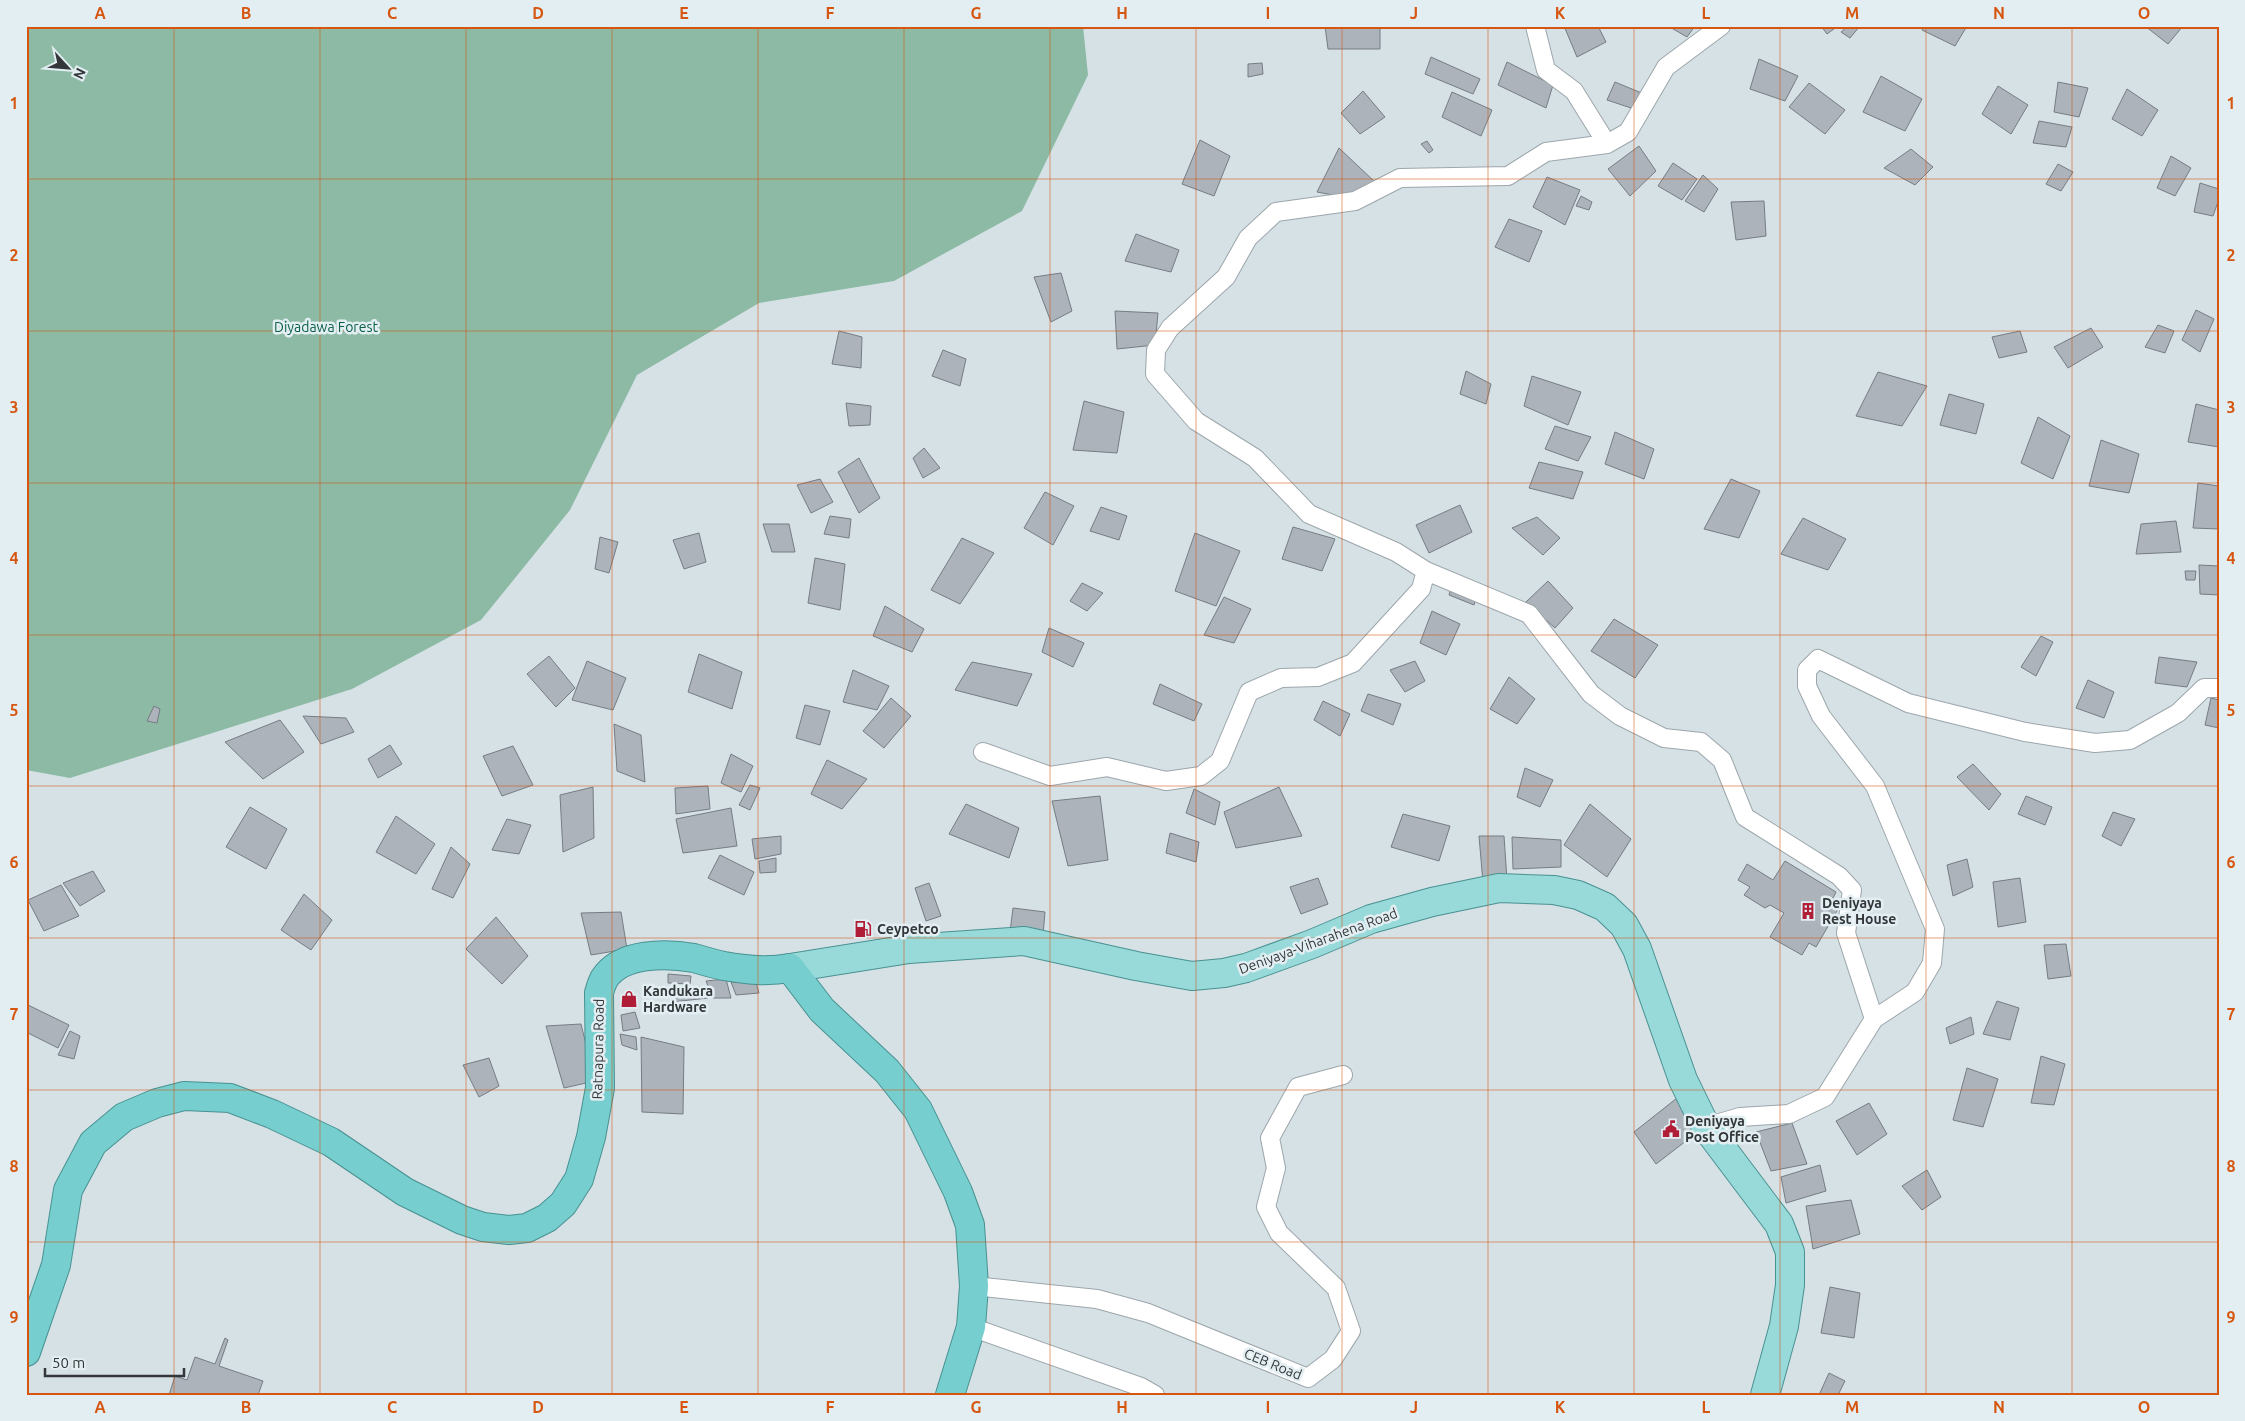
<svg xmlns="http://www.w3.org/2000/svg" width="2245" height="1421" font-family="Ubuntu,sans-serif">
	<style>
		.forest { fill: #8cbaa4 }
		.building { fill: #adb3bb; stroke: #767c83 }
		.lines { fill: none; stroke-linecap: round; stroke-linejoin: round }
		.minor-casing { stroke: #9ca6ab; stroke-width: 20 }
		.primary-casing { stroke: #489191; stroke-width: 30 }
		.trunk-casing { stroke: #489191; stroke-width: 30 }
		.minor { stroke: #fff; stroke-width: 18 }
		.primary { stroke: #98dada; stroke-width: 28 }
		.trunk { stroke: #76cece; stroke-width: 28 }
		.grid { fill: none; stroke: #d65610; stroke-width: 1; stroke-opacity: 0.55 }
		.labels { text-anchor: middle; stroke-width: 5; stroke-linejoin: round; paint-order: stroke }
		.park-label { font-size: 14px; fill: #0a5f44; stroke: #e3eef3 }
		.poi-label { font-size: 14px; font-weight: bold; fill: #333739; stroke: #e3eef3; text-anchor: start }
		.street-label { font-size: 14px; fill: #333739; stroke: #e3eef3 }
		.neatline { fill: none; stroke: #d65610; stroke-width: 2 }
		.grid-label { font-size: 16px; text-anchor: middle; font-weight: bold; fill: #d65610 }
	</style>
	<rect width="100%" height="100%" fill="#d6e1e6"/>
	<path class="forest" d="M26 26H1083L1088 75 1022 211 894 281 759 303 637 375 570 510 481 620 352 689 70 778 26 770Z"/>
	<path class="building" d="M1325 26H1380V49H1328Z
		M1564 26H1598L1606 42 1577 57Z
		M1668 26H1695L1687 37Z
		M1821 26H1838L1827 34Z
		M1848 26H1860L1850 38 1841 32Z
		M1924 26H1967L1955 46 1922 30Z
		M2145 26H2183L2168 44Z
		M1431 57 1480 79 1473 94 1425 74Z
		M1759 59 1798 76 1785 101 1750 89Z
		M1507 62 1553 85 1546 108 1498 85Z
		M1262 63 1263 74 1248 77V64Z
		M1881 76 1922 99 1905 131 1863 112Z
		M1615 82 1644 94 1637 110 1607 100Z
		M2058 82 2088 88 2079 117 2054 112Z
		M1809 83 1845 110 1825 134 1789 107Z
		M1998 86 2028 105 2011 134 1982 114Z
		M2127 89 2158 110 2142 136 2112 119Z
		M1363 91 1385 117 1360 134 1341 113Z
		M1452 92 1492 110 1481 136 1442 117Z
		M2039 121 2072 127 2066 147 2033 143Z
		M1200 140 1230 156 1214 196 1182 184Z
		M1427 141 1433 150 1429 153 1421 144Z
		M1639 146 1656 171 1630 196 1608 169Z
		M1339 148 1376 183 1349 198 1317 192Z
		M1911 149 1933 167 1915 185 1884 168Z
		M2171 156 2191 168 2175 196 2157 188Z
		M1673 163 1697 179 1682 200 1658 186Z
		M2058 164 2073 172 2061 191 2046 184Z
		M1703 175 1718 189 1704 212 1685 201Z
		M1547 177 1580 190 1565 225 1533 207Z
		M2200 183 2219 189V199L2213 216 2194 212Z
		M1581 196 1592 202 1589 210 1576 206Z
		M1764 201 1766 236 1736 240 1731 202Z
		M1509 219 1542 231 1529 262 1495 247Z
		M1136 234 1179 250 1171 272 1125 261Z
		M1061 273 1072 311 1051 322 1034 277Z
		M2196 310 2214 319 2200 352 2182 340Z
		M1115 311 1158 313 1155 345 1117 349Z
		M2158 325 2174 331 2165 353 2145 347Z
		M2091 328 2103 347 2068 368 2054 347Z
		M839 331 862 337 861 368 832 364Z
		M2020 331 2027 352 1999 358 1992 337Z
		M943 350 966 359 960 386 932 376Z
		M1466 371 1491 384 1486 404 1460 394Z
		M1878 372 1927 386 1902 426 1856 416Z
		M1532 376 1581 392 1568 425 1524 406Z
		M1949 394 1984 404 1976 434 1940 425Z
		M1084 401 1124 412 1117 453 1073 450Z
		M846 403 871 406 870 425 849 426Z
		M2196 404 2219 410V447L2188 442Z
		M2038 417 2070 436 2053 479 2021 463Z
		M1555 426 1591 437 1578 461 1545 449Z
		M1615 432 1654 449 1644 479 1605 464Z
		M2101 440 2139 454 2129 493 2089 486Z
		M924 448 940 468 923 478 913 458Z
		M859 458 880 498 859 513 838 472Z
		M1539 462 1583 472 1573 499 1529 488Z
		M820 479 833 502 811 513 797 485Z
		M1731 479 1760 491 1739 538 1704 529Z
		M2198 483 2219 486V529L2193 528Z
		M1045 492 1074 506 1053 545 1024 528Z
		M1460 505 1472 532 1429 553 1416 525Z
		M1101 507 1127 516 1119 540 1090 531Z
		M830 516 851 519 849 538 824 534Z
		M1537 517 1560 538 1543 555 1512 528Z
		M1803 518 1846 539 1828 570 1781 554Z
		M2176 521 2181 552 2136 554 2141 524Z
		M763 524H789L795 552H772Z
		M1293 527 1335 539 1322 571 1282 559Z
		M699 533 706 562 684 569 673 540Z
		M1195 533 1240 551 1216 606 1175 591Z
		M600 537 618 542 609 573 595 569Z
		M962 538 994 553 960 604 931 590Z
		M815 558 845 564 840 610 808 603Z
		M2199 565 2219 566V595L2200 594Z
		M2185 571H2196L2195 580H2186Z
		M1548 581 1573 608 1555 628 1526 602Z
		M1082 583 1103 593 1087 611 1070 601Z
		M1452 585 1477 596 1474 605 1449 595Z
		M1224 597 1251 609 1234 643 1204 635Z
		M885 606 924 629 912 652 873 636Z
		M1432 611 1460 624 1446 655 1420 643Z
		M1614 619 1658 645 1635 678 1591 651Z
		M1049 628 1084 643 1073 667 1042 652Z
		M2041 636 2053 642 2036 676 2021 667Z
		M699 654 742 672 732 709 688 692Z
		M549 656 575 688 556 707 527 674Z
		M2159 657 2197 662 2187 687 2155 683Z
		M587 661 626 678 613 710 572 700Z
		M1415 661 1425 681 1405 692 1390 670Z
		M972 662 1032 674 1017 706 955 690Z
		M853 670 889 686 877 710 843 702Z
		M1509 677 1535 699 1517 724 1490 709Z
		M2088 680 2114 692 2104 718 2076 708Z
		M1160 684 1202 704 1194 721 1153 704Z
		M1368 694 1401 704 1393 725 1361 711Z
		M891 698 911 716 884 748 863 731Z
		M2211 698 2219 700V728L2205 725Z
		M1323 701 1350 714 1340 736 1314 720Z
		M805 705 830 711 820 745 796 738Z
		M154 706 160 709 157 723 147 721Z
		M303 716 346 718 354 732 321 744Z
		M280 720 304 752 263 779 225 742Z
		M614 724 641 735 645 782 617 771Z
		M390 745 402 764 378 778 368 759Z
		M513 746 533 785 502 796 483 756Z
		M731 754 753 766 741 792 721 783Z
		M827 760 867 779 842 809 811 794Z
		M1973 764 2001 794 1989 810 1957 777Z
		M1525 768 1553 780 1540 807 1517 797Z
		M750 785 760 788 750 810 739 805Z
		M708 786 710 809 676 814 675 788Z
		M593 787 594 838 563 852 560 795Z
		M1279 787 1302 836 1236 848 1224 812Z
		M1194 789 1220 802 1215 825 1186 813Z
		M1100 796 1108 860 1068 866 1052 801Z
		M2026 796 2052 807 2045 825 2018 814Z
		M966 804 1019 828 1009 858 949 834Z
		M1590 804 1631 839 1607 877 1564 845Z
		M250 807 287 829 266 869 226 847Z
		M731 808 737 846 683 853 676 819Z
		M2113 812 2135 819 2121 846 2102 836Z
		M1403 814 1450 826 1439 861 1391 847Z
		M396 816 435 844 416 874 376 852Z
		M507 819 531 825 519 854 492 850Z
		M1170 833 1199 842 1196 862 1166 853Z
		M781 836V854L755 859 752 839Z
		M1479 836H1504L1507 880 1483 883Z
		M1512 837 1561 840V867L1513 869Z
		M451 847 470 864 453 898 432 889Z
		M720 855 754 872 744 895 708 878Z
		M776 858V872L760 873 759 861Z
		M1967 859 1973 887 1953 896 1947 865Z
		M1785 861 1836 892 1833 898 1841 904 1816 947 1809 943 1802 955 1770 937 1784 913 1770 905 1765 908 1744 895 1750 887 1738 880 1747 864 1773 880Z
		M93 871 105 891 80 906 63 883Z
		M1318 878 1328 904 1301 914 1290 887Z
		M2020 878 2026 922 1998 927 1993 882Z
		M929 883 941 916 926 921 915 888Z
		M61 885 79 916 44 931 28 900Z
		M304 894 332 920 311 950 281 930Z
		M1013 908 1045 912 1043 935 1010 932Z
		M621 912 627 949 591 955 581 913Z
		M496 917 528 956 502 984 466 949Z
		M2066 944 2071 976 2048 979 2044 945Z
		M668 974 691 976 690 984 668 983Z
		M726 979 731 998H713L706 981Z
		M731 982 756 983 759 993 736 995Z
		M671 987H705L708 998 672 1002Z
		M1997 1001 2019 1008 2010 1040 1983 1034Z
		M26 1004 69 1025 58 1048 26 1032Z
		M635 1012 640 1028 623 1031 621 1015Z
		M1971 1017 1974 1034 1950 1044 1946 1028Z
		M581 1024 595 1081 564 1088 546 1026Z
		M70 1031 80 1036 74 1059 58 1055Z
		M620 1034 636 1037 637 1050 622 1045Z
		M641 1037 684 1047 683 1114 642 1112Z
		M2041 1056 2065 1064 2054 1105 2031 1103Z
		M489 1058 499 1086 479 1097 463 1065Z
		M1967 1068 1998 1079 1983 1127 1953 1120Z
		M1677 1098 1699 1131 1656 1164 1634 1132Z
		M1869 1103 1887 1134 1857 1155 1836 1121Z
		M1792 1123 1807 1164 1771 1171 1756 1132Z
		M1820 1165 1826 1191 1786 1203 1781 1177Z
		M1927 1170 1941 1197 1922 1210 1902 1186Z
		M1851 1200 1860 1234 1813 1249 1806 1206Z
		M1830 1287 1860 1293 1854 1338 1821 1333Z
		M225 1338 228 1340 219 1366 263 1381 258 1395H169L175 1376 187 1380 195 1357 215 1364Z
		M1829 1373 1845 1381 1838 1395H1819Z"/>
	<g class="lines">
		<g class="minor-casing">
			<path id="minor" d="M1535 26 1546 70 1574 91 1607 144
				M1721 26 1666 67 1628 132 1607 144 1546 152 1508 176 1400 178 1355 201 1276 212 1248 238 1226 277 1170 328 1156 350 1155 374 1196 421 1255 458 1309 514 1396 552 1426 571 1529 614 1591 694 1620 716 1664 738 1701 742 1722 760 1745 817 1839 876 1852 890 1846 933 1874 1019
				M983 752 1050 776 1107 767 1166 781 1201 776 1220 761 1249 692 1281 678 1318 677 1353 663 1421 589 1426 571
				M1706 1127 1740 1117 1789 1114 1825 1097 1874 1019 1915 992 1932 963 1935 929 1875 786 1821 716 1807 686V670L1818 659 1908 703 2025 732 2095 743 2130 740 2178 713 2204 688H2219
				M974 1286 1097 1299 1148 1313 1308 1378 1333 1359 1351 1331 1336 1288 1279 1233 1266 1207 1276 1168 1270 1138 1298 1087 1343 1075
				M971 1327 1141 1387 1155 1395"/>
		</g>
		<g class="primary-casing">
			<path id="primary" d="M790 968 909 949 1024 941 1136 966 1192 976 1224 973 1246 968 1312 944 1371 919 1432 902 1499 888 1554 890 1578 895 1605 907 1624 925 1637 949 1683 1080 1706 1127 1779 1224 1790 1252V1285L1784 1326 1765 1395"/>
		</g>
		<g class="trunk-casing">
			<path id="trunk" d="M26 1352 56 1265 68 1190 93 1143 124 1117 157 1103 184 1096 230 1098 272 1114 331 1142 405 1192 462 1220 483 1227 509 1230 527 1228 547 1218 563 1204 579 1179 591 1137 600 1088 599 993C600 989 602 983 604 979 621 952 667 953 694 958 704 961 714 964 724 966 747 970 767 972 790 968L822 1010 887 1071 918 1110 958 1192 970 1225 974 1286 971 1327 950 1395"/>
		</g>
		<use href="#minor" class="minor"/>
		<use href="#primary" class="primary"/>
		<use href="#trunk" class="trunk"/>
	</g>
	<path class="grid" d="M174 26V1395M320 26V1395M466 26V1395M612 26V1395M758 26V1395M904 26V1395M1050 26V1395M1196 26V1395M1342 26V1395M1488 26V1395M1634 26V1395M1780 26V1395M1926 26V1395M2072 26V1395M26 179H2219M26 331H2219M26 483H2219M26 635H2219M26 786H2219M26 938H2219M26 1090H2219M26 1242H2219"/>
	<defs>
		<g id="building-bare" transform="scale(1.35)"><path d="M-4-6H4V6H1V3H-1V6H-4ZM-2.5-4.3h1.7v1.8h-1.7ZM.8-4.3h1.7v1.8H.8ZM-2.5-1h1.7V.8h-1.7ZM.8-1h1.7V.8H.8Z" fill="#b01d36" stroke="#e3eef3" stroke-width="2.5" paint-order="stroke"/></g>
		<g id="fuel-bare" transform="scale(1.35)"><path d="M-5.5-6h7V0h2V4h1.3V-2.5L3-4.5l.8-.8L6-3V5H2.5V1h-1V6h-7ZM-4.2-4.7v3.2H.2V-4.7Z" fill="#b01d36" stroke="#e3eef3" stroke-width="2.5" paint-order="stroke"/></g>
		<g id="shop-bare" transform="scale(1.35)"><path d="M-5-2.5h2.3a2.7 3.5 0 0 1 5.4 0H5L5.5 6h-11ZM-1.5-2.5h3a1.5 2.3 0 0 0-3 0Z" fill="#b01d36" stroke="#e3eef3" stroke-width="2.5" paint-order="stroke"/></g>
		<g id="civic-bare" transform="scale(1.35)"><path d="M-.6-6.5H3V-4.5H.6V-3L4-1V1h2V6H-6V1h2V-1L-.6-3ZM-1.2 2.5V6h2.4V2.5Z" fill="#b01d36" stroke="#e3eef3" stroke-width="2.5" paint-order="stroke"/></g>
	</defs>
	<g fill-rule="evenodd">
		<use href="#building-bare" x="1808" y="911"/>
		<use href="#fuel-bare" x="863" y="929"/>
		<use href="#shop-bare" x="629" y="999"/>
		<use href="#civic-bare" x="1671" y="1129"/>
	</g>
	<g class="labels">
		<g class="park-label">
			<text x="326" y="332">Diyadawa Forest</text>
		</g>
		<g class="poi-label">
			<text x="1822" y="908">Deniyaya<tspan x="1822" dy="16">Rest House</tspan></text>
			<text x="877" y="934">Ceypetco</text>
			<text x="643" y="996">Kandukara<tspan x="643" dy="16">Hardware</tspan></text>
			<text x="1685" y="1126">Deniyaya<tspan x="1685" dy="16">Post Office</tspan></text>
		</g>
		<g class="street-label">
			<text transform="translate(1318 941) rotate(-20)" y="5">Deniyaya-Viharahena Road</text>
			<text transform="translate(598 1049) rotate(-89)" y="5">Ratnapura Road</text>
			<text transform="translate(1273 1364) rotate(22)" y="5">CEB Road</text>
		</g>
	</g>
	<rect width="2245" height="1421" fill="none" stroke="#e3eef3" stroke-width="55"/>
	<g transform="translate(68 68) rotate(116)" stroke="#e3eef3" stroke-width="4" paint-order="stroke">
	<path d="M0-4L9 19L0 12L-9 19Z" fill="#333739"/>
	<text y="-8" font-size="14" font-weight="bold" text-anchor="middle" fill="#333739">N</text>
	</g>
	<path d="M45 1368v8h139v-8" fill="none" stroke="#333739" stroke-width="2.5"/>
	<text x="52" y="1368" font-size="15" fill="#333739" stroke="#e3eef3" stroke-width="4" paint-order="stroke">50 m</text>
	<rect x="28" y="28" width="2190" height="1366" class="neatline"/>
	<g class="grid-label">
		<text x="100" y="19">A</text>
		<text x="246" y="19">B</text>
		<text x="392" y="19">C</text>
		<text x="538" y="19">D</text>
		<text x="684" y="19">E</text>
		<text x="830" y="19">F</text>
		<text x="976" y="19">G</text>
		<text x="1122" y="19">H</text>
		<text x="1268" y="19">I</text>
		<text x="1414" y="19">J</text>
		<text x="1560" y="19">K</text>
		<text x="1706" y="19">L</text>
		<text x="1852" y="19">M</text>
		<text x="1999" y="19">N</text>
		<text x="2144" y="19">O</text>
		<text x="14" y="109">1</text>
		<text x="2231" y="109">1</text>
		<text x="14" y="261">2</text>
		<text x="2231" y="261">2</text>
		<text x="14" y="413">3</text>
		<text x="2231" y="413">3</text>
		<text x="14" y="564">4</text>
		<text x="2231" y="564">4</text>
		<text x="14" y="716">5</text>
		<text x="2231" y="716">5</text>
		<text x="14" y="868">6</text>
		<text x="2231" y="868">6</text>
		<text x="14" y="1020">7</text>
		<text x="2231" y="1020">7</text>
		<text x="14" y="1172">8</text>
		<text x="2231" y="1172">8</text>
		<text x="14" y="1323">9</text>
		<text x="2231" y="1323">9</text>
		<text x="100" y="1413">A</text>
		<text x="246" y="1413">B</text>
		<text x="392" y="1413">C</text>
		<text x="538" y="1413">D</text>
		<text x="684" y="1413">E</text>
		<text x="830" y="1413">F</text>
		<text x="976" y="1413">G</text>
		<text x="1122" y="1413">H</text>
		<text x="1268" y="1413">I</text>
		<text x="1414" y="1413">J</text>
		<text x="1560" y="1413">K</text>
		<text x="1706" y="1413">L</text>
		<text x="1852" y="1413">M</text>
		<text x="1999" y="1413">N</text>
		<text x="2144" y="1413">O</text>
	</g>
</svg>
